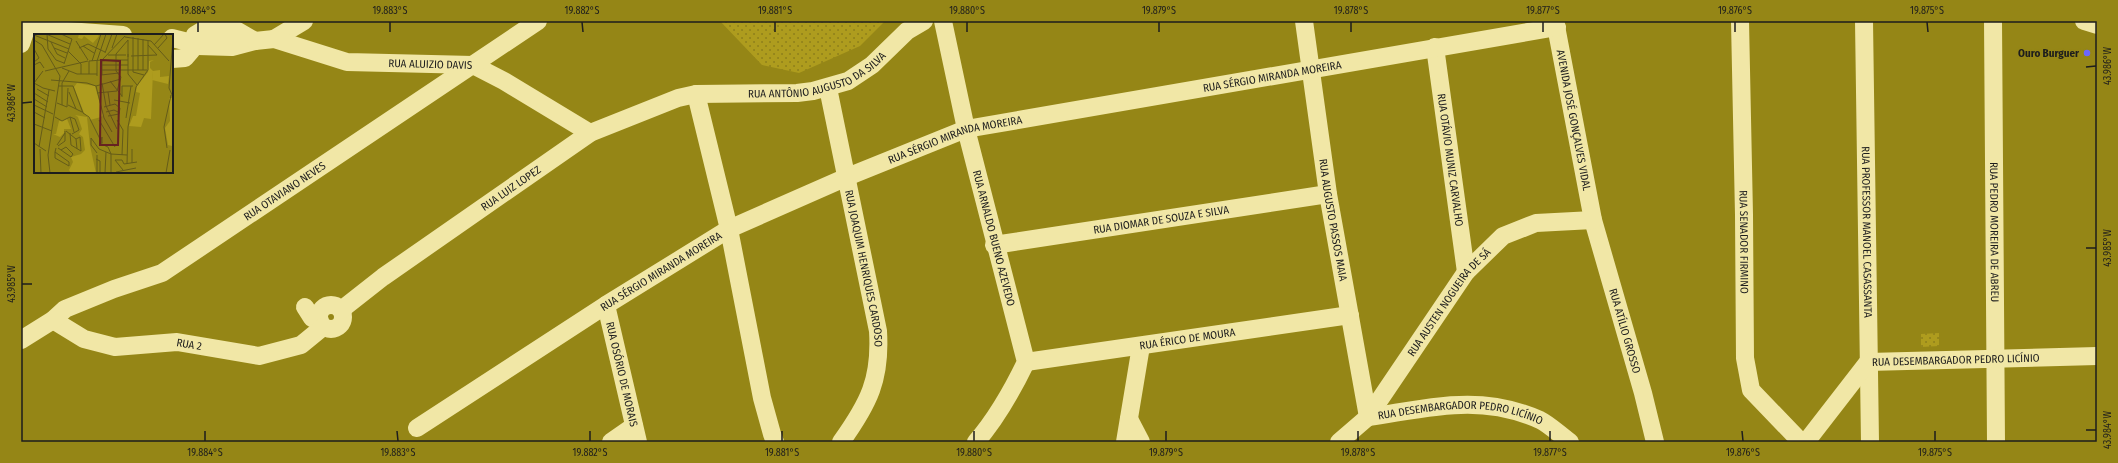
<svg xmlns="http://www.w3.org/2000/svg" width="2118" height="463" font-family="'Fira Sans Condensed',sans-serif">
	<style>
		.green { fill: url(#green-dots) }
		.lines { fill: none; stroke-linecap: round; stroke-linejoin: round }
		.minor { stroke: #f1e7a6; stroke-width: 18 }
		.ticks { fill: none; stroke: #1d1d1d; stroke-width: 1.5 }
		.poi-dot { fill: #6b67ff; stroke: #958616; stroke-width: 1.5 }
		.labels { text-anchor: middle; stroke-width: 4; stroke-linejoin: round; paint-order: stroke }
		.poi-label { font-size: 11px; font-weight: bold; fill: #1d1d1d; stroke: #958616; text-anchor: end }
		.street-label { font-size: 11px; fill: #1d1d1d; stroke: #958616 }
		.inset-road { fill: none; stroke: #655c19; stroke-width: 1 }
		.view { fill: #672121; fill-opacity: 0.15; stroke: #672121; stroke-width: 2 }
		.inset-edge { fill: none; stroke: #1d1d1d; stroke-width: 2 }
		.neatline { fill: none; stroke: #1d1d1d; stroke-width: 1.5 }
		.ticks-label { font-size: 10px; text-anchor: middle; fill: #1d1d1d }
	</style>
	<defs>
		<pattern id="green-dots" width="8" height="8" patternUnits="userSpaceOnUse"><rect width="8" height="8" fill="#ae9c1e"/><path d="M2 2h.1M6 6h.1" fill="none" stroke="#8d7f1a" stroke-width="1.8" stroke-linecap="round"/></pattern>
	</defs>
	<rect width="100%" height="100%" fill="#958616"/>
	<path class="green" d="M720 21H885L860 46 799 73 762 65Z
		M1939 333V346L1921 347V334Z"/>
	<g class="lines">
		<g class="minor">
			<path d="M21 21 53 30 123 35"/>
			<path id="s1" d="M943 21 966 129 1026 362C1012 391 997 418 976 442"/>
			<path id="s2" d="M1304 21 1328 194 1368 417C1430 408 1480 393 1540 420 1550 425 1560 435 1570 442"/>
			<path id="s3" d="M1555 21 1593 220 1643 393 1655 442"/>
			<path id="s4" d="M1740 21 1744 215 1745 358 1751 390 1801 442"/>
			<path id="s5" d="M1864 21 1870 442"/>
			<path id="s6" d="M1993 21 1996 442"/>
			<path d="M2084 21 2097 25"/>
			<path d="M205 29 236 30 255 41 232 47 198 46 195 42V35Z"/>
			<path d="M172 38 188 42 191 51 185 58 172 59"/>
			<path d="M274 39 304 21"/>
			<path id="s7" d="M255 41 274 39 347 62 473 65 504 81 590 133"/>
			<path d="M21 44 28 23"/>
			<path id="s8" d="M1435 47 1466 272"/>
			<path id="s9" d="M828 88 878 331C881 379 869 403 841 442"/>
			<path d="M696 94 729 229 762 398 772 434 775 442"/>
			<path id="s10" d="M994 245 1328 194"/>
			<path id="s11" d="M606 305 638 442"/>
			<circle cx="331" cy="317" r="12"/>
			<path d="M305 307 312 318 320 321"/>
			<path id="s12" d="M341 310 383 277 590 133 678 98 696 94 797 93 813 91 848 81 872 65 907 31 924 21"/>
			<path id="s13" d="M53 320 84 339 115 347 177 342 259 356 301 345 323 327"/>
			<path id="s14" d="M21 340 53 320 65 309 114 289 162 273 538 21"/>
			<path id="s15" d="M1026 362 1350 315"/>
			<path d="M1129 419 1141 442"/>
			<path id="s16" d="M417 428 606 305 729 229 847 177 966 129 1557 27"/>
			<path d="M611 442 634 426"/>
			<path d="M1125 442 1141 346"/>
			<path id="s17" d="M1339 442 1368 417 1466 272 1503 236 1536 223 1593 220"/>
			<path id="s18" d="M1806 442 1868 362 2097 356"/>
		</g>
	</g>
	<path class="ticks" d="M198 22V32M390 22V32M582 22 583 32M775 22V32M967 22V32M1159 22V32M1351 22V32M1543 22V32M1735 22V32M1927 22 1928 32M2086 67 2096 66M22 103 32 102M2086 248H2096M22 284H32M2086 430H2096M205 431V441M397 431 398 441M590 431V441M782 431V441M974 431V441M1166 431V441M1358 431V441M1550 431V441M1742 431 1743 441M1935 431V441"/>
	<circle class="poi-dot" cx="2087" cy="53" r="4"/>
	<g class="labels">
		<g class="poi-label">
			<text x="2079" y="57">Ouro Burguer</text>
		</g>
		<g class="street-label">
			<text dy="4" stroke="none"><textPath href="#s7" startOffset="179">RUA ALUIZIO DAVIS</textPath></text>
			<text dy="4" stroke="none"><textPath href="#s12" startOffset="544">RUA ANTÔNIO AUGUSTO DA SILVA</textPath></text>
			<text dy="4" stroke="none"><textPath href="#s16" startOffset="938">RUA SÉRGIO MIRANDA MOREIRA</textPath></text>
			<text dy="4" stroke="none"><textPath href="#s3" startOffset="101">AVENIDA JOSÉ GONÇALVES VIDAL</textPath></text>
			<text dy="4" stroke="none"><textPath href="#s16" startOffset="614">RUA SÉRGIO MIRANDA MOREIRA</textPath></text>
			<text dy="4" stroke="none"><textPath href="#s8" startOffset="114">RUA OTÁVIO MUNIZ CARVALHO</textPath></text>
			<text dy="4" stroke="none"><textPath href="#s12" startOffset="209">RUA LUIZ LOPEZ</textPath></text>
			<text dy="4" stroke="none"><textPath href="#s14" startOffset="305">RUA OTAVIANO NEVES</textPath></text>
			<text dy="4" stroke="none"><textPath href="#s10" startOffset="169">RUA DIOMAR DE SOUZA E SILVA</textPath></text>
			<text dy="4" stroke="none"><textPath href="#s2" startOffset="201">RUA AUGUSTO PASSOS MAIA</textPath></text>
			<text dy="4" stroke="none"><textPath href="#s5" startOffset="211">RUA PROFESSOR MANOEL CASASSANTA</textPath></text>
			<text dy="4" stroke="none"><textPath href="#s6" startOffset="211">RUA PEDRO MOREIRA DE ABREU</textPath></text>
			<text dy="4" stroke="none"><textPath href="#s1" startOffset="223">RUA ARNALDO BUENO AZEVEDO</textPath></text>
			<text dy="4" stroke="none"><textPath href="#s4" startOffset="221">RUA SENADOR FIRMINO</textPath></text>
			<text dy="4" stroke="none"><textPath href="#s9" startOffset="184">RUA JOAQUIM HENRIQUES CARDOSO</textPath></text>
			<text dy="4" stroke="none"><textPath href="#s16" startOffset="290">RUA SÉRGIO MIRANDA MOREIRA</textPath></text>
			<text dy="4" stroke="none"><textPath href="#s17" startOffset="179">RUA AUSTEN NOGUEIRA DE SÁ</textPath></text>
			<text dy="4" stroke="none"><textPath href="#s3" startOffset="318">RUA ATÍLIO GROSSO</textPath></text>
			<text dy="4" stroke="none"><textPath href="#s15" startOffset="163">RUA ÉRICO DE MOURA</textPath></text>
			<text dy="4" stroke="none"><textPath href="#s13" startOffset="143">RUA 2</textPath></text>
			<text dy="4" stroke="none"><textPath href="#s18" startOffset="189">RUA DESEMBARGADOR PEDRO LICÍNIO</textPath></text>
			<text dy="4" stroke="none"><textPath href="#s11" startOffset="71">RUA OSÓRIO DE MORAIS</textPath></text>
			<text dy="4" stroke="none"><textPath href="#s2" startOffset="495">RUA DESEMBARGADOR PEDRO LICÍNIO</textPath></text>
		</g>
	</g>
	<g transform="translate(34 34)">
		<rect width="139" height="139" fill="#958616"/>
		<path d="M120 26 116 28V34L119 37 126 36V43L135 42 134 50 118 46 119 38H114L115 27ZM43 49 61 52 69 81 67 83 56 86 50 79 40 53ZM41 81 53 83 56 112 62 139H37L35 136 39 128 37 123 47 120 51 116 49 103 45 100 48 95 44 83ZM33 85 37 95H30V99L26 103 19 100H22L25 87Z" fill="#ae9c1e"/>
		<path d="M119 37 117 85 110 84 107 93 95 92 99 82H102L106 59 102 58 103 52 114 38ZM135 64H139L138 112 134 111 131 94 136 87Z" fill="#ae9c1e"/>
		<path d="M45 0H63L65 2 59 9 50 2 48 5 44 4Z" fill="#ae9c1e"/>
		<path class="inset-road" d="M12 0 36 10M13 0 14 15 22 26 30 29M27 0 38 5M0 1 35 15M91 3 117 7 135 27M99 3V38L110 41M139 4 135 54 139 63M109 5V36M0 6 8 11 26 42 14 121 16 139M94 6V23V20M42 7 54 26M17 8 23 20 31 24M114 11 123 21M120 11 130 0M49 12 60 19M20 14 33 19M45 14 54 10 71 18M78 14 83 0M124 14 133 4 131 0M0 15 5 24 0 28M34 17 47 30V40M71 19 78 0M74 21H92M97 22 123 21M94 23V40L103 51M55 27 68 26 91 2M58 27 67 0M30 30 38 5M0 31 6 28 10 34M68 31H94M28 34 43 40H63M68 36H113M104 36V4M11 37 54 27M55 40V27M67 41 85 39M68 41V26H94M63 42V27L72 0M17 46 53 49 62 52M76 47 88 62M0 49 9 54 21 57M0 49 9 37M68 49 72 72 83 95M25 52H39L49 79 55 83 68 109M62 52 70 84 78 98M62 52 87 45M3 55 15 62M35 58 42 75M74 58 76 71M0 59 14 68M63 59 83 57 87 43 82 37V20L94 6M88 63V52H99M0 65 13 73M80 66 96 69M23 69 33 73 34 54M0 71 19 80M28 71V49L35 37M34 71 48 78M70 73 81 70 86 74 85 80 74 82M0 78 11 84M72 78 80 76 86 79M21 83 28 87 36 83 41 85 45 96 38 100M36 83 40 98M92 84 97 52M65 86 81 113M83 86 89 96 88 121M0 90 18 97M32 97 42 105 43 115M36 99 37 111 47 117 46 103 42 105M68 103V109L67 112 66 111ZM57 104 65 115 77 120 93 121M57 104V111L63 119M0 109 12 117M67 110 74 113 77 120V139M23 111 31 99M24 112 31 107V97M5 113 15 56M24 114 27 116 37 123 39 120 32 113 27 116M133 114 130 93 137 61M6 115 7 139M21 118 35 128V132L21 124V118L22 114M63 121V139M62 125 66 127V139M81 126H88L90 130 103 128M81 126 89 136M98 129V115M93 130 94 93 102 53 114 36V7M82 138 102 134M71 139 72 118M132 139 136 116"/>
		<path class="view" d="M67 26 86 27 84 111H66Z"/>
		<rect width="139" height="139" class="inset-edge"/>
	</g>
	<rect width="2118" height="463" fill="none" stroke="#958616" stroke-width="44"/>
	<rect x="22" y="22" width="2074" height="419" class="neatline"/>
	<g class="ticks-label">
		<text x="198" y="14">19.884°S</text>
		<text x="390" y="14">19.883°S</text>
		<text x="582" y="14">19.882°S</text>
		<text x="775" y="14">19.881°S</text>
		<text x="967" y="14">19.880°S</text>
		<text x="1159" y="14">19.879°S</text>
		<text x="1351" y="14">19.878°S</text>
		<text x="1543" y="14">19.877°S</text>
		<text x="1735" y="14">19.876°S</text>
		<text x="1927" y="14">19.875°S</text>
		<text transform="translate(2107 66) rotate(-90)" y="4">43.986°W</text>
		<text transform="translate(11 103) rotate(-90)" y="4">43.986°W</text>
		<text transform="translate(2107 248) rotate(-90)" y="4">43.985°W</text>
		<text transform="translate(11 284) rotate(-90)" y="4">43.985°W</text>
		<text transform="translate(2107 430) rotate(-90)" y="4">43.984°W</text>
		<text x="205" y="456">19.884°S</text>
		<text x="398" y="456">19.883°S</text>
		<text x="590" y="456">19.882°S</text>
		<text x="782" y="456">19.881°S</text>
		<text x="974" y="456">19.880°S</text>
		<text x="1166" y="456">19.879°S</text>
		<text x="1358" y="456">19.878°S</text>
		<text x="1550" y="456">19.877°S</text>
		<text x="1743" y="456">19.876°S</text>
		<text x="1935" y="456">19.875°S</text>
	</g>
</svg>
